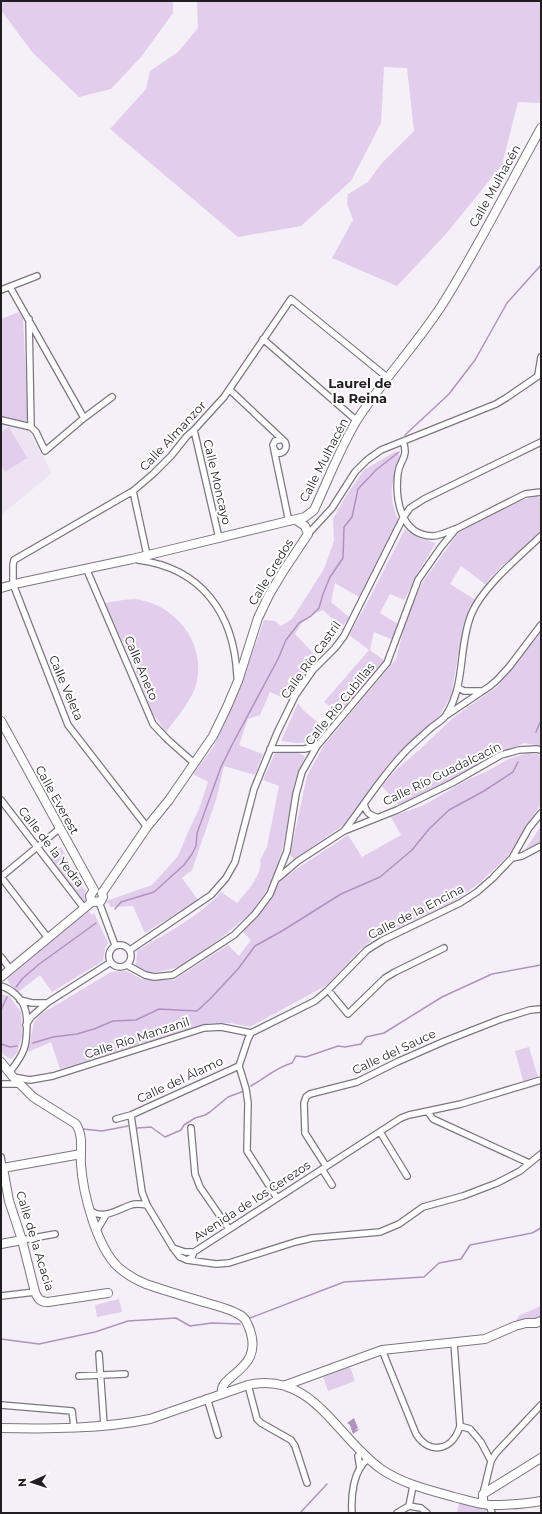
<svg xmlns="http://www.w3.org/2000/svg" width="542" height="1514" font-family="Montserrat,sans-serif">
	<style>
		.built { fill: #ede3f2 }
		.green { fill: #e2cdec }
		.water { fill: #b192bf }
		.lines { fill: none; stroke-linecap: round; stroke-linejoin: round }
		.stream { stroke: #b192bf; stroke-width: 1.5 }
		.street-casing { stroke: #7c777f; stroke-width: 8 }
		.secondary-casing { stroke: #7c777f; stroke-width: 10 }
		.street { stroke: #fff; stroke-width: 5.5 }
		.secondary { stroke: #fff; stroke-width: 8 }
		.labels { text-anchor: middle; stroke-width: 4; stroke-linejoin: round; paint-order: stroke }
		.street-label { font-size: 12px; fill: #201e21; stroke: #fff }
		.neighbourhood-label { font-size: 13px; font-weight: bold; fill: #201e21; stroke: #fff }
	</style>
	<rect width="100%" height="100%" fill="#f5f0f8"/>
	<path class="built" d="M1 424 28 430 52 473 1 515Z"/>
	<path class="green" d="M1 1H173V13L141 57 111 89 79 97 32 52 1 10Z
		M197 1H541V103L518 102 502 165 446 234 397 286 332 258 353 220 347 203 348 194 368 182 381 164 414 131 407 68 384 67 381 123 351 181 301 226 238 237 110 129 146 89 150 71 178 52 198 28Z
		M19 312 23 318 28 420 26 422 1 417V319Z
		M9 427 27 458 5 472 1 465V432Z
		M396 451 401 457C392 483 387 493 398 520L359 597 335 583 331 602 349 617 342 628 323 610 305 618 295 634 318 658 289 700 270 692 260 715 248 719 239 745 263 754 255 775 224 766 216 800 192 870 182 878 198 900 145 933 133 906 111 907 106 901 152 885 178 856 189 830 199 809 208 782 193 774 214 746 240 688 264 620 275 621 281 626 292 619 324 569 334 541 333 519 346 496 364 470Z
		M536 496 541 498V530L489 579 486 585 461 566 450 584 477 601 464 622 451 696 438 718 388 764 345 824 294 859 290 855 307 776 324 745 396 659 406 620 422 583 459 532 516 502Z
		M405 529 419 538 436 543 420 569 404 600 390 594 380 613 398 624 393 640 374 632 370 650 385 661 339 714 324 702 369 650 349 635 367 603Z
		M134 599C176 603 209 646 195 688 189 704 176 718 166 732L152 712 135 669 105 603 123 600Z
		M541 632V746L524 743 399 805 382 786 396 770 418 751 454 717 498 686Z
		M298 703 303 710 327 730 315 742 297 743 281 741Z
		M296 752 305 756 297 779 283 847 272 882 252 912 220 939 179 967 158 972 147 973 136 966 137 951C162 936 203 914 221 892L237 903C245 894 264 873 260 860L267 847 279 786 263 780 275 753Z
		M528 753 541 755V804L506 858 478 884 457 900 372 940 362 948 327 985 250 1027 230 1023H210L60 1069 51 1042 28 1052 34 1022 41 1014 111 972 127 971 141 979 174 980 228 945 239 956 251 940 243 932 270 901 277 885 283 878 348 835 362 857 401 835 391 817 424 805 469 779 488 771 506 760Z
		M541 826V842L525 850Z
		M61 847 87 895 86 902 84 903 49 858 54 855 52 853Z
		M88 911 92 915 94 913 108 943 105 948 103 961 52 992 40 975 18 992C12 986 7 983 7 975Z
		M1 994 9 996 21 1012 22 1036 17 1053 11 1059 4 1055 1 1050Z
		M529 1047 538 1077 523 1081 515 1051Z
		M119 1299 122 1312 97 1317 95 1305Z
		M541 1306V1318L521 1323 516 1320 520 1315Z
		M350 1367 355 1381 328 1391 323 1377Z
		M459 1503 487 1509 485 1513H457Z"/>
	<path class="water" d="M354 1418 358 1428 355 1430 360 1429 353 1434 350 1425 347 1423Z"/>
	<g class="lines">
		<path class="stream" d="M405 435 449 394 475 360 507 303 541 265
			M536 732 541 720
			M115 909 121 902 154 892 184 865 192 854 196 846 197 833 221 767 233 743 278 659 286 640 299 623 311 616 319 608 323 594 330 577 343 558 344 527 352 517 358 489 376 470 399 452
			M16 987 22 979 38 965 96 923
			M1 1010 7 997
			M33 1043 53 1037 77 1034 94 1029 113 1021 136 1020 159 1009 197 1011 210 999 238 969 255 946 282 931 341 894 380 877 412 850 429 829 449 810 484 791 513 772 518 762
			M1 1044 10 1047 17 1046
			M251 1086C265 1078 277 1067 292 1063L296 1056 306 1057 338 1046 345 1047 361 1044 366 1037 384 1033 442 997 492 974 541 965
			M137 1128 151 1127 165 1137 181 1130 184 1125 195 1118 205 1115 210 1112 228 1097 244 1091
			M83 1129 102 1131 128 1126
			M250 1318 344 1282 424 1277 439 1263 461 1259 470 1245 532 1233 541 1228
			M1 1339 39 1344 95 1332 128 1321 176 1318 190 1326 212 1323 240 1324
			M300 1513 327 1484"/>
		<g class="street-casing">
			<path id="street" d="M10 287 84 418
				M1 290 37 276
				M29 319 31 427 36 432 45 451 84 418 112 397
				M263 339 357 421
				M538 375 541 357
				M230 390 285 442C288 448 284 454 277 453L274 449 273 445 275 441 282 439
				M1 420 31 427
				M194 430 219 538
				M403 441C409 458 400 459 398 473 395 498 400 535 432 536 439 536 448 532 455 529
				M274 450 289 522
				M133 491 147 555
				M308 534 332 508 355 472 367 460 381 450 496 404 506 398 541 374
				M138 560C202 568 234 614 237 676
				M86 568 153 724 167 739 194 763
				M459 688 464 691H481
				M447 715 490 686 497 680 509 667 541 625
				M270 749H304L317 746
				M1 800 84 908
				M364 804C366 812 369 815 376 817
				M147 827 68 725 13 584V565L14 560 133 491 153 474 171 456 187 436 194 430 224 397 291 299 388 378
				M344 831C364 805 381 777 403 754 412 744 422 736 432 727 437 723 443 720 446 715 466 685 458 648 471 615 482 587 519 557 541 536
				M512 858 522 856 541 846
				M1 877 48 938
				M1 877 59 829
				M278 878 298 861 344 831 397 810 452 783 501 755 519 750 536 749 541 750
				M99 902 115 945
				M109 956a11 11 0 1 1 22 0a11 11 0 1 1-22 0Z
				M130 950 211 895 226 878 235 862 254 789 277 733 295 696 313 670 335 648 344 636 403 518 410 508 424 499 541 442
				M1 957 10 969
				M127 965 145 975 154 977 173 975 234 935 255 914 270 894 287 851 296 794 302 772 317 746 387 663 418 580 441 547 456 529 525 494 541 492
				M1 986C11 989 22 998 25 1009 28 1017 27 1041 24 1049 21 1058 15 1065 9 1073
				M328 990 348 1014 385 978 395 972 444 948
				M20 1000 32 1003H47L111 962
				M26 1025 31 1017 47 1003
				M13 1077 30 1080 53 1076 204 1028 221 1027 251 1033
				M1 1084H18
				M428 1112 433 1119 529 1163
				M131 1115 142 1192 147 1205 173 1248 180 1257 187 1260 192 1257 194 1252 401 1118 409 1115 461 1104 541 1080
				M116 1119 131 1115 239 1066
				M191 1128 195 1174 200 1187 229 1229
				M380 1132 407 1176
				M1 1157 3 1168
				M326 1166 305 1133 304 1103 306 1097 310 1094 357 1082 397 1062 445 1041 501 1019 530 1010 541 1009
				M322 1169 332 1185
				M277 1198 247 1151 248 1103 246 1089 239 1066 248 1039 251 1033 315 1001 328 990 367 950 383 940 460 903 477 892 493 878 512 858 529 828 541 813
				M90 1210C103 1221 118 1209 131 1205 136 1203 142 1204 147 1205
				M97 1230 106 1215
				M22 1240 55 1234
				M173 1248 185 1252H194
				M187 1260 216 1264 229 1263 295 1242 312 1238 380 1232 399 1224 423 1207 463 1196 497 1183 520 1171 541 1154
				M1 1296 35 1292
				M382 1350 416 1434C430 1456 453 1450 460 1426L454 1343
				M99 1354 104 1425
				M79 1376 125 1374
				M248 1385 257 1419 261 1423 291 1440 295 1446 307 1483
				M207 1398 218 1435
				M1 1405 72 1411 74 1427
				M460 1426 470 1429 481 1442 491 1461 483 1494
				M491 1461 496 1453 541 1405
				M360 1468 358 1456 361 1452
				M489 1505 492 1513
				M409 1506 421 1508 427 1513
				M409 1506 413 1486
				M352 1513C351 1496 353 1470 368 1459
				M397 1513 409 1506"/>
		</g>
		<g class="secondary-casing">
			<path id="secondary" d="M1 588 19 583 132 559 305 517 314 510C328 480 340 448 357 420 383 380 416 345 442 305 478 248 508 187 541 128
				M1 721 94 890
				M94 890 90 896 91 900 94 902 101 901 103 897 102 893
				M102 893 147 827 169 800 213 736 227 707 238 681 258 618 269 595 284 570 308 534 305 526 296 520
				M1 977 93 901
				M1 1062 13 1077 33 1097 76 1124C84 1137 80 1150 81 1165 83 1194 97 1247 118 1267 126 1274 136 1280 146 1284 166 1291 187 1297 207 1303 217 1306 227 1308 236 1313 241 1315 245 1318 247 1323 269 1369 219 1374 222 1392
				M81 1154 3 1168 9 1201 22 1240 35 1292C38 1299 40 1302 48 1302L108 1293
				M1 1244 22 1240
				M286 1385 382 1350 485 1339 515 1326 526 1323H536L541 1321
				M1 1428C49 1429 102 1429 150 1419L248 1385C312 1370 337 1438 381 1469 403 1484 429 1490 454 1497 466 1500 478 1504 490 1505 506 1505 525 1504 541 1501
				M483 1504V1494L541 1458"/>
		</g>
		<use href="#street" class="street"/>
		<use href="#secondary" class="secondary"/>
	</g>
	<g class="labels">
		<g class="street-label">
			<text transform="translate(495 186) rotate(-61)" y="4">Calle Mulhacén</text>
			<text transform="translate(173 436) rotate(-47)" y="4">Calle Almanzor</text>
			<text transform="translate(324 460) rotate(-63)" y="4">Calle Mulhacén</text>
			<text transform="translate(217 482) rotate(77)" y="4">Calle Moncayo</text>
			<text transform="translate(271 572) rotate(-59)" y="4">Calle Gredos</text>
			<text transform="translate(311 660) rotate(-54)" y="4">Calle Río Castril</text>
			<text transform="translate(141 668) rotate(67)" y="4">Calle Aneto</text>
			<text transform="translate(66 688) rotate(67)" y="4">Calle Veleta</text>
			<text transform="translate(340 704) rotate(-51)" y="4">Calle Río Cubillas</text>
			<text transform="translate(442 774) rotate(-26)" y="4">Calle Río Guadalcacín</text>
			<text transform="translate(57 800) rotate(61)" y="4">Calle Everest</text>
			<text transform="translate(51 847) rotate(52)" y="4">Calle de la Yedra</text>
			<text transform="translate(416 912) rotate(-27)" y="4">Calle de la Encina</text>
			<text transform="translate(137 1038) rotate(-18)" y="4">Calle Río Manzanil</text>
			<text transform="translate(394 1052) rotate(-25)" y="4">Calle del Sauce</text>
			<text transform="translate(180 1080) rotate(-25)" y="4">Calle del Álamo</text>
			<text transform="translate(252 1201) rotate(-33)" y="4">Avenida de los Cerezos</text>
			<text transform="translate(35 1241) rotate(73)" y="4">Calle de la Acacia</text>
		</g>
		<g class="neighbourhood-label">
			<text x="360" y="388">Laurel de<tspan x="360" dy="15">la Reina</tspan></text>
		</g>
	</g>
	<rect width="542" height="1514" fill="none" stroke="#201e21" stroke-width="4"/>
	<g transform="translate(32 1482) rotate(267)" stroke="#ffffff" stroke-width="3" paint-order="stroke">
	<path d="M0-3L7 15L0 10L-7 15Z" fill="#201e21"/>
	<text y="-6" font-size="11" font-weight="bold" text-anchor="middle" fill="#201e21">N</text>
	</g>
</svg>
